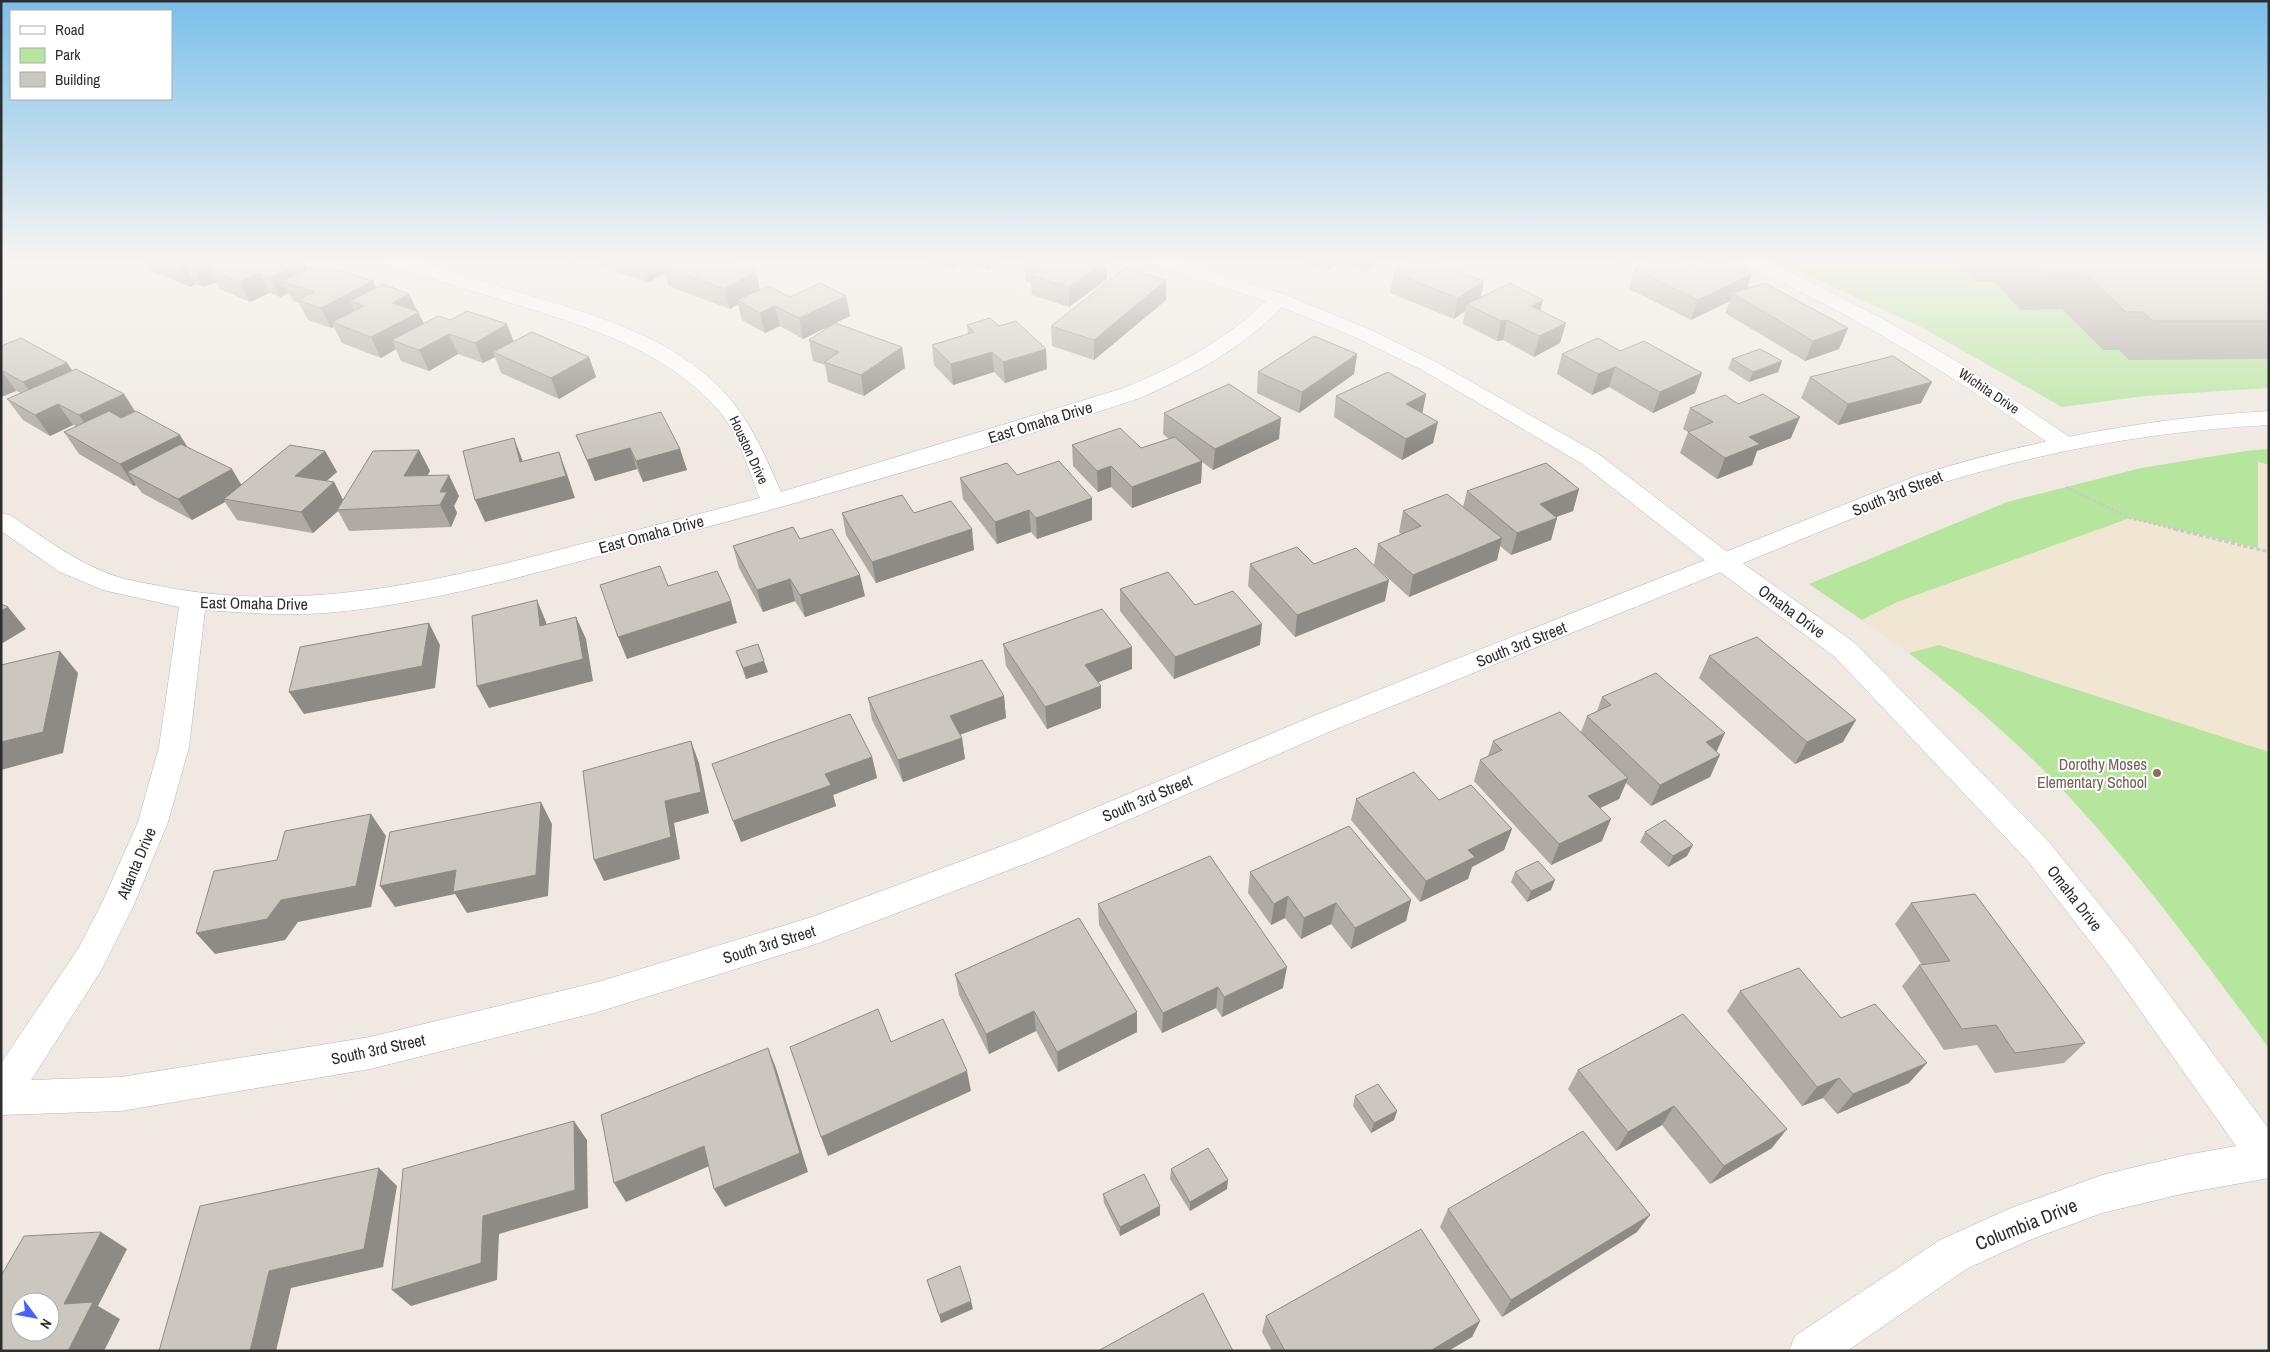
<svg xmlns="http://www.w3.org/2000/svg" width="2270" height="1352" font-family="'Archivo Narrow',sans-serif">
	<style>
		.education { fill: #f0e6d1 }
		.green { fill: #b6e59e }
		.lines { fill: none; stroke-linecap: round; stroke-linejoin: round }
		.street-casing { stroke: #b4b7c1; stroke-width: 1 }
		.secondary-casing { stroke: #b4b7c1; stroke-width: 1 }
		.path-far1 { stroke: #c9c9c9; stroke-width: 2.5; stroke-dasharray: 3 2; stroke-linecap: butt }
		.path { stroke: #c9c9c9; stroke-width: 3; stroke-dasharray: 4 2.5; stroke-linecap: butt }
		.street { fill: #fff; fill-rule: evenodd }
		.secondary { fill: #fff; fill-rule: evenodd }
		.wall { fill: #afaba4 }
		.shaded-wall { fill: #8e8b86 }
		.building { fill: #cbc7bf; stroke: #8e8b86; fill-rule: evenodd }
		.education-dot { fill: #8d6e63; stroke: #fff; stroke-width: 2 }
		.labels { text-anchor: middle; stroke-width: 4; stroke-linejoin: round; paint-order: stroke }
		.far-street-label { font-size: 14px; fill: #2e2e2e; stroke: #fff }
		.street-label { font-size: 16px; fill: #2e2e2e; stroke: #fff }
		.education-label { font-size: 16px; fill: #785e54; stroke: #fff; text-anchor: end }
		.near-street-label { font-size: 19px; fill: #2e2e2e; stroke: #fff }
	</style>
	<rect width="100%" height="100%" fill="#efe9e1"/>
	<path class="education" d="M2269 449V1048L2153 894 2073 800 2019 746 1961 695 1909 653 1809 584 2007 502 2141 468 2246 451Z"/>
	<path class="green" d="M1774 260H2269V388L2145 396 2062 407 1921 327Z
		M2269 449V465L2258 462V548L2130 518 1897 602 1862 620 1809 584 2007 502 2141 468 2246 451Z
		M1939 645 2269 752V1048C2206 964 2144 878 2073 801 2023 746 1967 699 1909 653Z"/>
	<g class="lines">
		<g class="street-casing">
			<path id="street" d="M385 260C419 256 455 273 487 283 564 307 655 326 715 383 748 414 763 451 781 492L1124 388C1177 366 1225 341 1266 301L1152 264 1150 260H1176L1286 295 1371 330 1436 362 1597 453 1734 557 1855 643 2049 842 2133 946 2269 1129V1178L2186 1193 2102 1213 2032 1239 1968 1268 1847 1351H1789L1795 1336 1940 1240 2011 1208 2102 1175 2186 1155 2236 1146 2109 966 2027 860 1835 657 1716 569 1581 463 1422 370 1357 338 1282 307C1240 350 1194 374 1140 398 984 450 825 496 666 538 554 567 442 603 326 613 286 616 245 613 205 610L189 747 168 822 133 907 102 969 14 1107 1 1112V1063L78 949 102 903 138 822 159 747 179 607 103 590 60 572 1 531V513L10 515C44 538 78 564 118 577 131 581 146 583 160 586 298 614 436 582 570 547 633 531 696 515 760 498 748 470 740 436 720 412 668 350 585 326 511 303 470 290 429 277 387 264Z
				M1742 260H1765L1880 317 1958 362 2071 438 2074 443 2071 448 2063 450 2055 448C1957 377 1854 315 1744 264Z"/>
		</g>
		<g class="secondary-casing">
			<path id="secondary" d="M2269 411V425C2153 431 2043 451 1932 486L1331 731 1048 855 816 944 598 1012 370 1069 121 1111 1 1115V1081L121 1077 370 1037 598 982 812 917 1026 837 1311 717 1916 476C2031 440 2148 418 2269 411Z"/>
		</g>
		<path class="path-far1" d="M2066 487 2130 518 2179 530"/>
		<path class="path" d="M2174 529 2269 552"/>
		<use href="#street" class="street"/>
		<use href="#secondary" class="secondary"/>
	</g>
	<path class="wall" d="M144 260H300L308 268 376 288 409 294 417 312 424 323 589 357 596 377 559 399 501 373 495 357 483 363 458 354 429 371 401 361 396 349 381 358 342 343 334 327 331 328 308 320 299 303 293 301 288 293 280 297 269 293 250 302 220 289 216 282 203 287 195 284 190 287 151 271Z
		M562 260H582L575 264Z
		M596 260H723L756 271 760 290 790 297 850 316 835 323 902 347 905 368 864 396 828 382 825 365 813 361 809 340 834 324 803 339 780 326 765 333 742 320 738 304 730 309 669 286 665 273 649 282 598 266Z
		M924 260H1003L988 270 963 262 953 269Z
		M1107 260V279L1069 307 1032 295 1031 283 1025 281 1024 261Z
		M1294 260H1380L1364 271 1339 263 1328 271Z
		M1606 260H1631L1621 266Z
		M1953 260H2269V359L2129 360 2119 350H2103L2062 309 2021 310 1994 282H1975Z
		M1692 268 1747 289 1848 328 1839 349 1805 361 1725 313 1730 301 1691 320 1629 289 1634 269Z
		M1394 273 1480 297 1541 311 1566 323 1560 343 1534 357 1503 340 1497 341 1463 324 1465 311 1454 319 1390 293Z
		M1166 280V300L1094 360 1052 346 1051 326Z
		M967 325 1047 369 1005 383 994 372 953 385 934 365 932 345 968 334Z
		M2 346 67 363 72 370 124 394 135 411 241 484 325 451 337 472 326 481 334 482 343 500 419 450 430 471 427 475 459 496 454 506 457 513 451 527 349 531 338 511 313 533 237 520 225 502 192 520 142 493 136 485 134 486 79 454 64 432 76 426 73 425 50 436 23 420 7 399 21 393 16 391 1 397Z
		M1620 351 1702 373 1695 393 1653 413 1609 387 1592 395 1557 374 1562 354Z
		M1357 354 1354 374 1299 413 1257 393 1258 372Z
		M1732 359 1782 361 1778 372 1749 382 1728 369Z
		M1810 377 1921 403 1838 425 1801 398Z
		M1426 394 1422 413 1433 443 1402 460 1334 417 1336 396Z
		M1690 408 1791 438 1757 451 1752 465 1717 479 1680 453 1688 432 1683 429Z
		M1164 413 1279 439 1213 470 1202 462 1201 483 1132 508 1111 487 1098 492 1073 466 1072 445 1141 448 1169 439 1163 434Z
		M576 435 680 449 687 470 643 482 637 469 595 481Z
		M1017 475 1092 520 1037 539 1031 532 997 544 963 499 960 478Z
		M1579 489 1573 511 1556 517 1557 518 1551 540 1511 555 1500 546 1497 560 1409 597 1374 565 1378 544 1401 534 1399 532 1403 511 1463 507 1467 491Z
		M842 513H914L974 550 876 583 846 535Z
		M800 539 865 596 805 617 795 601 763 612 739 568 733 546Z
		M1250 564H1314L1385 601 1295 637 1248 586Z
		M1120 589 1195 605 1260 645 1174 679 1120 611Z
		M1003 644 1132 647V669L1098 682 1101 708 1047 729 1006 666Z
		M736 651 768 672 746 679Z
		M1709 656 1843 742 1795 764 1699 678Z
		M1004 696 1006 718 960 735 962 738 965 759 903 782 872 720 868 698Z
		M1602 697 1716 752 1710 777 1651 806 1626 783 1619 799 1600 808 1602 841 1551 865 1474 781 1480 760 1488 756 1493 741 1581 732 1587 716 1597 711Z
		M872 757 877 778 833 795 836 806 741 842 712 764Z
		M1356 799 1439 800 1512 829 1504 850 1472 867 1468 879 1420 902 1351 820Z
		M1645 832 1687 856 1668 867 1640 842Z
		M1250 872 1411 900 1406 921 1351 949 1331 924 1301 939 1285 918 1271 925 1248 893Z
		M1515 872 1551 890 1527 902 1511 882Z
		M1911 903 2085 1043 2064 1063 1995 1073 1977 1045 1944 1050 1902 986 1919 965H1922L1895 924Z
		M1098 904 1283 988 1222 1017 1216 1008 1162 1033 1099 925Z
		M955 974 1137 1032 1058 1072 1036 1031 989 1054 959 995Z
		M1740 991 1841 1018 1909 1083 1837 1114 1823 1098 1802 1106 1727 1011Z
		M1683 1014 1772 1148 1710 1184 1662 1125 1616 1151 1568 1089 1578 1070Z
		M1355 1096 1397 1111 1394 1120 1371 1133 1353 1106Z
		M1171 1169 1227 1189 1190 1211 1170 1179Z
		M1103 1194 1160 1206V1215L1120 1236 1104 1203Z
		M1448 1209 1637 1232 1502 1317 1440 1227Z
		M1266 1316 1480 1321 1472 1337 1448 1351H1272L1262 1332Z"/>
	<path class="shaded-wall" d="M210 260H260L209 269 216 282 203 287 192 267Z
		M574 260H582L575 264Z
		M648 260H687L663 267 665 273 649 282 644 262Z
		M952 260H963V262L953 269Z
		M987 260H1003L988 270Z
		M1107 260V279L1069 307V287Z
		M1329 260H1339V263L1328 271Z
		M1366 260H1380L1364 271Z
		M1623 260H1631L1621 266Z
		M305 262 314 281H282L288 293 280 297 270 277Z
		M184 264 195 284 190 287 178 267Z
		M756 271 760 291 737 300 738 304 730 309 725 289Z
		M259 273 269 293 250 302 239 282Z
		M1752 274 1745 294 1732 293 1730 301 1691 320 1698 300Z
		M1166 280V300L1094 360V340Z
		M373 281 382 301 364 306 350 301 356 315 332 322 334 327 331 328 321 308Z
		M1484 281 1480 301 1467 304 1465 311 1454 319 1458 298Z
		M409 294 428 332 392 340 396 349 381 358 371 337 392 303Z
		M846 296 850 316 803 339 799 318Z
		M1543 300 1538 320 1531 306Z
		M775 306 780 326 765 333 760 313Z
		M1507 320 1503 340 1497 341 1501 321Z
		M1566 323 1560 343 1534 357 1539 336Z
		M507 324 515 345 493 352 495 357 483 363 475 343Z
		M1848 328 1839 349 1805 361 1813 341Z
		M449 334 458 354 429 371 419 350Z
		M902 347 905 368 864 396 861 375Z
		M1046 349 1047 369 1005 383 1003 362Z
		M992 352 994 372 953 385 951 364Z
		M1357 354 1354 374 1299 413 1302 392Z
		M589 357 596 377 559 399 551 378Z
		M1782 361 1778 372 1749 382 1753 372Z
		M67 363 81 384 38 403 23 382Z
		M1615 367 1609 387 1592 395 1598 374Z
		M1 370 16 391 1 397Z
		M1702 373 1695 393 1653 413 1660 392Z
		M1932 382 1921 403 1838 425 1848 404Z
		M124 394 137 415 93 436 79 415Z
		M1426 394 1422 415 1406 404Z
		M58 404 73 425 50 436 35 415Z
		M1800 417 1791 438 1757 451 1752 465 1717 479 1725 458 1749 437Z
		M1281 418 1279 439 1213 470 1215 449Z
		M1438 422 1433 443 1402 460 1406 439Z
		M180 435 193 456 127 472 136 485 134 486 120 464Z
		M514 438 522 459 529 484 520 462Z
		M630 448 637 469 595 481 587 460Z
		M680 449 687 470 643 482 636 461Z
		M419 450 430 471 415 498 404 476Z
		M325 451 337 472 307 498 295 476Z
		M559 452 567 474 575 498 485 522 475 500Z
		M1202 461 1201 483 1132 508V487Z
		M1111 466V487L1098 492 1097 471Z
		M232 469 245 491 224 499 225 502 192 520 178 499Z
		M449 475 459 496 454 506 457 513 451 527 440 505V492Z
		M334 482 345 504 337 510 338 511 313 533 301 512Z
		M1579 489 1573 511 1534 525 1540 504Z
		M1092 498V520L1037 539 1036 518Z
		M1029 510 1031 532 997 544 995 522Z
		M1557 518 1551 540 1511 555 1517 533Z
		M972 529 974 550 876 583 872 562Z
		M1502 538 1497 560 1409 597 1413 575Z
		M860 575 865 596 805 617 800 595Z
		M790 579 795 601 763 612 757 590Z
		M1389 580 1385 601 1295 637 1297 615Z
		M537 600 546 622 550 648 540 626Z
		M731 601 737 623 627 659 618 637Z
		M8 607 26 629 1 644V611Z
		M576 617 586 639 593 681 489 708 477 686Z
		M429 623 440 645 435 688 304 714 289 692Z
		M1262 624 1260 645 1174 679 1175 657Z
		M1132 647V669L1086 687 1085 665Z
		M60 651 78 673 63 753 1 770V742Z
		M764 661 768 672 746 679 743 668Z
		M1101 686V708L1047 729 1045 707Z
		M1004 696 1006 718 953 737 950 716Z
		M1856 720 1843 742 1795 764 1807 742Z
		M1725 733 1715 755 1706 742Z
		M962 738 965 759 903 782 898 760Z
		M691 741 699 763 709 813 674 823 680 859 604 881 594 860 665 801Z
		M1720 755 1710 777 1651 806 1660 785Z
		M872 757 877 778 833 795 836 806 741 842 733 821 825 774Z
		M1628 778 1619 799 1579 818 1588 796Z
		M541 802 552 824 548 896 467 913 455 894 395 907 380 886Z
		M371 814 386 836 371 907 298 922 285 940 215 954 196 933 281 900Z
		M1611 819 1602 841 1551 865 1559 844Z
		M1512 829 1504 850 1472 867 1468 879 1420 902 1426 881 1468 850Z
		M1693 845 1687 856 1668 867 1673 856Z
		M1555 880 1551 890 1527 902 1531 891Z
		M1288 896 1285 918 1271 925 1274 904Z
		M1411 900 1406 921 1351 949 1355 928Z
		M1336 903 1331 924 1301 939 1304 918Z
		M1287 967 1283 988 1222 1017 1224 997Z
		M1218 987 1216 1008 1162 1033 1163 1013Z
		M1034 1011 1036 1031 989 1054 986 1034Z
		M1137 1012V1032L1058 1072 1057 1052Z
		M768 1048 776 1068 808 1172 725 1207 714 1189Z
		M1927 1063 1909 1083 1837 1114 1853 1094Z
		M967 1071 971 1091 828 1156 821 1137Z
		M1839 1078 1823 1098 1802 1106 1817 1087Z
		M1674 1106 1662 1125 1616 1151 1628 1132Z
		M1397 1111 1394 1120 1371 1133 1374 1123Z
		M574 1121 587 1140 588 1208 499 1234 497 1280 411 1306 392 1290Z
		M1787 1129 1772 1148 1710 1184 1724 1166Z
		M704 1146 714 1164 626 1202 614 1183Z
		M379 1168 397 1186 383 1267 291 1288 276 1351H250L269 1271Z
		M1228 1180 1227 1189 1190 1211V1202Z
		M1160 1206V1215L1120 1236V1227Z
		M1650 1215 1637 1232 1502 1317 1511 1300Z
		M101 1232 127 1249 98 1306 120 1319 104 1351H68L64 1304Z
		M971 1301 973 1309 941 1323 939 1315Z
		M1480 1321 1472 1337 1448 1351H1430Z"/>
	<path class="building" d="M160 260H210L192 267 184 264 178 267Z
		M231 260H300L305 262 270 277 259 273 239 282 209 269Z
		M634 260H648L644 262Z
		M676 260H723L756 271 725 289 663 267Z
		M1027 260H1106L1069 287 1030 275 1042 267 1024 261Z
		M1415 260H1426L1484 281 1458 298 1394 273Z
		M1656 260H1673L1692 268 1712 260H1721L1752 274 1698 300 1634 269Z
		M2028 260H2269V321H2153L2143 312H2126L2083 272H2041Z
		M318 264 373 281 321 308 297 300 314 292 282 281Z
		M1125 268 1166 280 1094 340 1051 326Z
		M820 283 846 296 799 318 775 306 760 313 737 300 769 286 790 297Z
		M1510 283 1543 300 1531 306 1566 323 1539 336 1507 320 1501 321 1467 304Z
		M1765 283 1848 328 1813 341 1732 293Z
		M383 284 409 294 392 303 419 312 371 337 332 322 364 306 350 301Z
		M467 311 507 324 475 343 449 334 419 350 392 340 438 316 450 320Z
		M990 318 999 326 1016 321 1046 349 1003 362 992 352 951 364 932 345 974 332 967 325Z
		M835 323 902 347 861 375 824 362 839 352 809 340Z
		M532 332 589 357 551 378 493 352Z
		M1314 336 1357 354 1302 392 1258 372Z
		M21 338 67 363 23 382 1 370V346Z
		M1598 338 1620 351 1644 341 1702 373 1660 392 1615 367 1598 374 1562 354Z
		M1760 349 1782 361 1753 372 1732 359Z
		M1893 356 1932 382 1848 404 1810 377Z
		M76 369 124 394 79 415 58 404 35 415 7 399Z
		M1388 372 1426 394 1406 404 1438 422 1406 439 1336 396Z
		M1229 384 1281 418 1215 449 1164 413Z
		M1763 394 1800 417 1749 437 1760 444 1725 458 1688 432 1713 422 1690 408 1725 395 1738 404Z
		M109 411 121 418 136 411 180 435 120 464 64 432Z
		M661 412 680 449 636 461 630 448 587 460 576 435Z
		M1120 428 1141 448 1175 437 1202 461 1132 487 1111 466 1097 471 1072 445Z
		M514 438 520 462 559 452 566 476 475 500 463 451Z
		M181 444 232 469 178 499 127 472Z
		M290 445 325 451 295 476 334 482 301 512 224 499Z
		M419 450 404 476 449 475 440 492H447L440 505 337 510 373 451Z
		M1059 461 1092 498 1036 518 1029 510 995 522 960 478 1007 463 1017 475Z
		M1546 463 1579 489 1540 504 1557 518 1517 533 1467 491Z
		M1447 494 1502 538 1413 575 1378 544 1421 526 1403 511Z
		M902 495 914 513 951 501 972 529 872 562 842 513Z
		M793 527 800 539 832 529 860 575 800 595 790 579 757 590 733 546Z
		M1297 547 1314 564 1356 548 1389 580 1297 615 1250 564Z
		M660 566 668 586 717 571 731 601 618 637 600 585Z
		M1168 572 1195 605 1233 591 1262 624 1175 657 1120 589Z
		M537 600 540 626 576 617 583 659 477 686 472 616Z
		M1 604 8 607 1 611Z
		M1102 609 1132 647 1085 665 1101 686 1045 707 1003 644Z
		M429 623 422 666 289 692 300 647Z
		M1757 637 1856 720 1807 742 1709 656Z
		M758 644 764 661 743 668 736 651Z
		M60 651 43 732 1 742V665Z
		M982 660 1004 696 950 716 962 738 898 760 868 698Z
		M1656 673 1725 733 1706 742 1720 755 1660 785 1587 716 1611 705 1602 697Z
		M1560 712 1628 778 1588 796 1611 819 1559 844 1480 760 1502 750 1493 741Z
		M850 714 872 757 825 774 831 785 733 821 712 764Z
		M691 741 701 792 665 801 671 837 594 860 583 771Z
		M1414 772 1439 800 1471 785 1512 829 1468 850 1475 857 1426 881 1356 799Z
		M541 802 536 875 453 892 456 870 380 886 390 832Z
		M371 814 356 886 281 900 267 919 196 933 214 871 277 860 285 831Z
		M1665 820 1693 845 1673 856 1645 832Z
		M1349 826 1411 900 1355 928 1336 903 1304 918 1288 896 1274 904 1250 872Z
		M1210 856 1287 967 1224 997 1218 987 1163 1013 1098 904Z
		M1538 861 1555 880 1531 891 1515 872Z
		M1975 894 2085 1043 2015 1053 1996 1025 1962 1029 1919 965 1950 961 1911 903Z
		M1079 918 1137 1012 1057 1052 1034 1011 986 1034 955 974Z
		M1799 968 1841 1018 1875 1004 1927 1063 1853 1094 1839 1078 1817 1087 1740 991Z
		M878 1009 891 1042 943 1019 967 1071 821 1137 790 1047Z
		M1683 1014 1787 1129 1724 1166 1674 1106 1628 1132 1578 1070Z
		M768 1048 800 1153 714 1189 704 1146 614 1183 601 1115Z
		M1378 1084 1397 1111 1374 1123 1355 1096Z
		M574 1121 575 1190 483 1216 481 1263 392 1290 403 1169Z
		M1583 1131 1650 1215 1511 1300 1448 1209Z
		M1208 1148 1228 1180 1190 1202 1171 1169Z
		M379 1168 364 1249 269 1271 250 1351H159L200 1206Z
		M1144 1174 1160 1206 1120 1227 1103 1194Z
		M1421 1229 1480 1321 1430 1351H1285L1266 1316Z
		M101 1232 64 1304 93 1302 68 1351H1V1276L24 1236ZM20 1302H50V1332H20Z
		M960 1266 971 1301 939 1315 927 1280Z
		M1203 1293 1233 1351H1098Z"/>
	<linearGradient id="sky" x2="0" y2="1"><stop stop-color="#7abfeb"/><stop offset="0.58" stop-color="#f8f5f2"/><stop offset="1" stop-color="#f8f5f2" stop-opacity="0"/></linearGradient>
	<rect width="2270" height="449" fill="url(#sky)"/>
	<circle class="education-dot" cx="2157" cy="773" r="5"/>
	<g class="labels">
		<g class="far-street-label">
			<text transform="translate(1989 391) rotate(34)" y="5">Wichita Drive</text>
			<text transform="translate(749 450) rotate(65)" y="5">Houston Drive</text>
		</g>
		<g class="street-label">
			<text transform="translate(1040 422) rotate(-17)" y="6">East Omaha Drive</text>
			<text transform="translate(1897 493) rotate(-22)" y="6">South 3rd Street</text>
			<text transform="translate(651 534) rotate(-15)" y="6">East Omaha Drive</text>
			<text transform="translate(254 603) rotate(1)" y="6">East Omaha Drive</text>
			<text transform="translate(1792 611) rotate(36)" y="6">Omaha Drive</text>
			<text transform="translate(1521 644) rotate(-22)" y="6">South 3rd Street</text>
			<text transform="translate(1147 798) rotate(-23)" y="6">South 3rd Street</text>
			<text transform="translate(136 863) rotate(-67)" y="6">Atlanta Drive</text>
			<text transform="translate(2075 898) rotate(52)" y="6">Omaha Drive</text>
			<text transform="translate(769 944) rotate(-17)" y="6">South 3rd Street</text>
			<text transform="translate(378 1049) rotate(-12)" y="6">South 3rd Street</text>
		</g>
		<g class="education-label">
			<text x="2147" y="770">Dorothy Moses<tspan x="2147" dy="18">Elementary School</tspan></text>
		</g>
		<g class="near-street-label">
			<text transform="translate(2026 1224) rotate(-22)" y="7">Columbia Drive</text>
		</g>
	</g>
	<rect width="2270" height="1352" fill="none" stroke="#2e2e2e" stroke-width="5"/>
	<rect x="10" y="10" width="162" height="90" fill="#ffffff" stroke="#ababab"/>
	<rect x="20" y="26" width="25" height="8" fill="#ffffff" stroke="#ababab"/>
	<text x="55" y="35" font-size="15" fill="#2e2e2e">Road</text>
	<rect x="20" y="48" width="25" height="15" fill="#b6e59e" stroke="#ababab"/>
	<text x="55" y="60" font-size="15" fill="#2e2e2e">Park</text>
	<rect x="20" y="72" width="25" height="15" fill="#cbc7bf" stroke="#ababab"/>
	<text x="55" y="85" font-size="15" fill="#2e2e2e">Building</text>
	<g transform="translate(35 1317) rotate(122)"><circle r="24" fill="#ffffff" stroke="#ababab"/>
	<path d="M0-4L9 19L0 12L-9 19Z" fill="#4264fb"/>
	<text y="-8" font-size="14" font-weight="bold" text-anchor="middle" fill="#2e2e2e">N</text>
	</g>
</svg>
